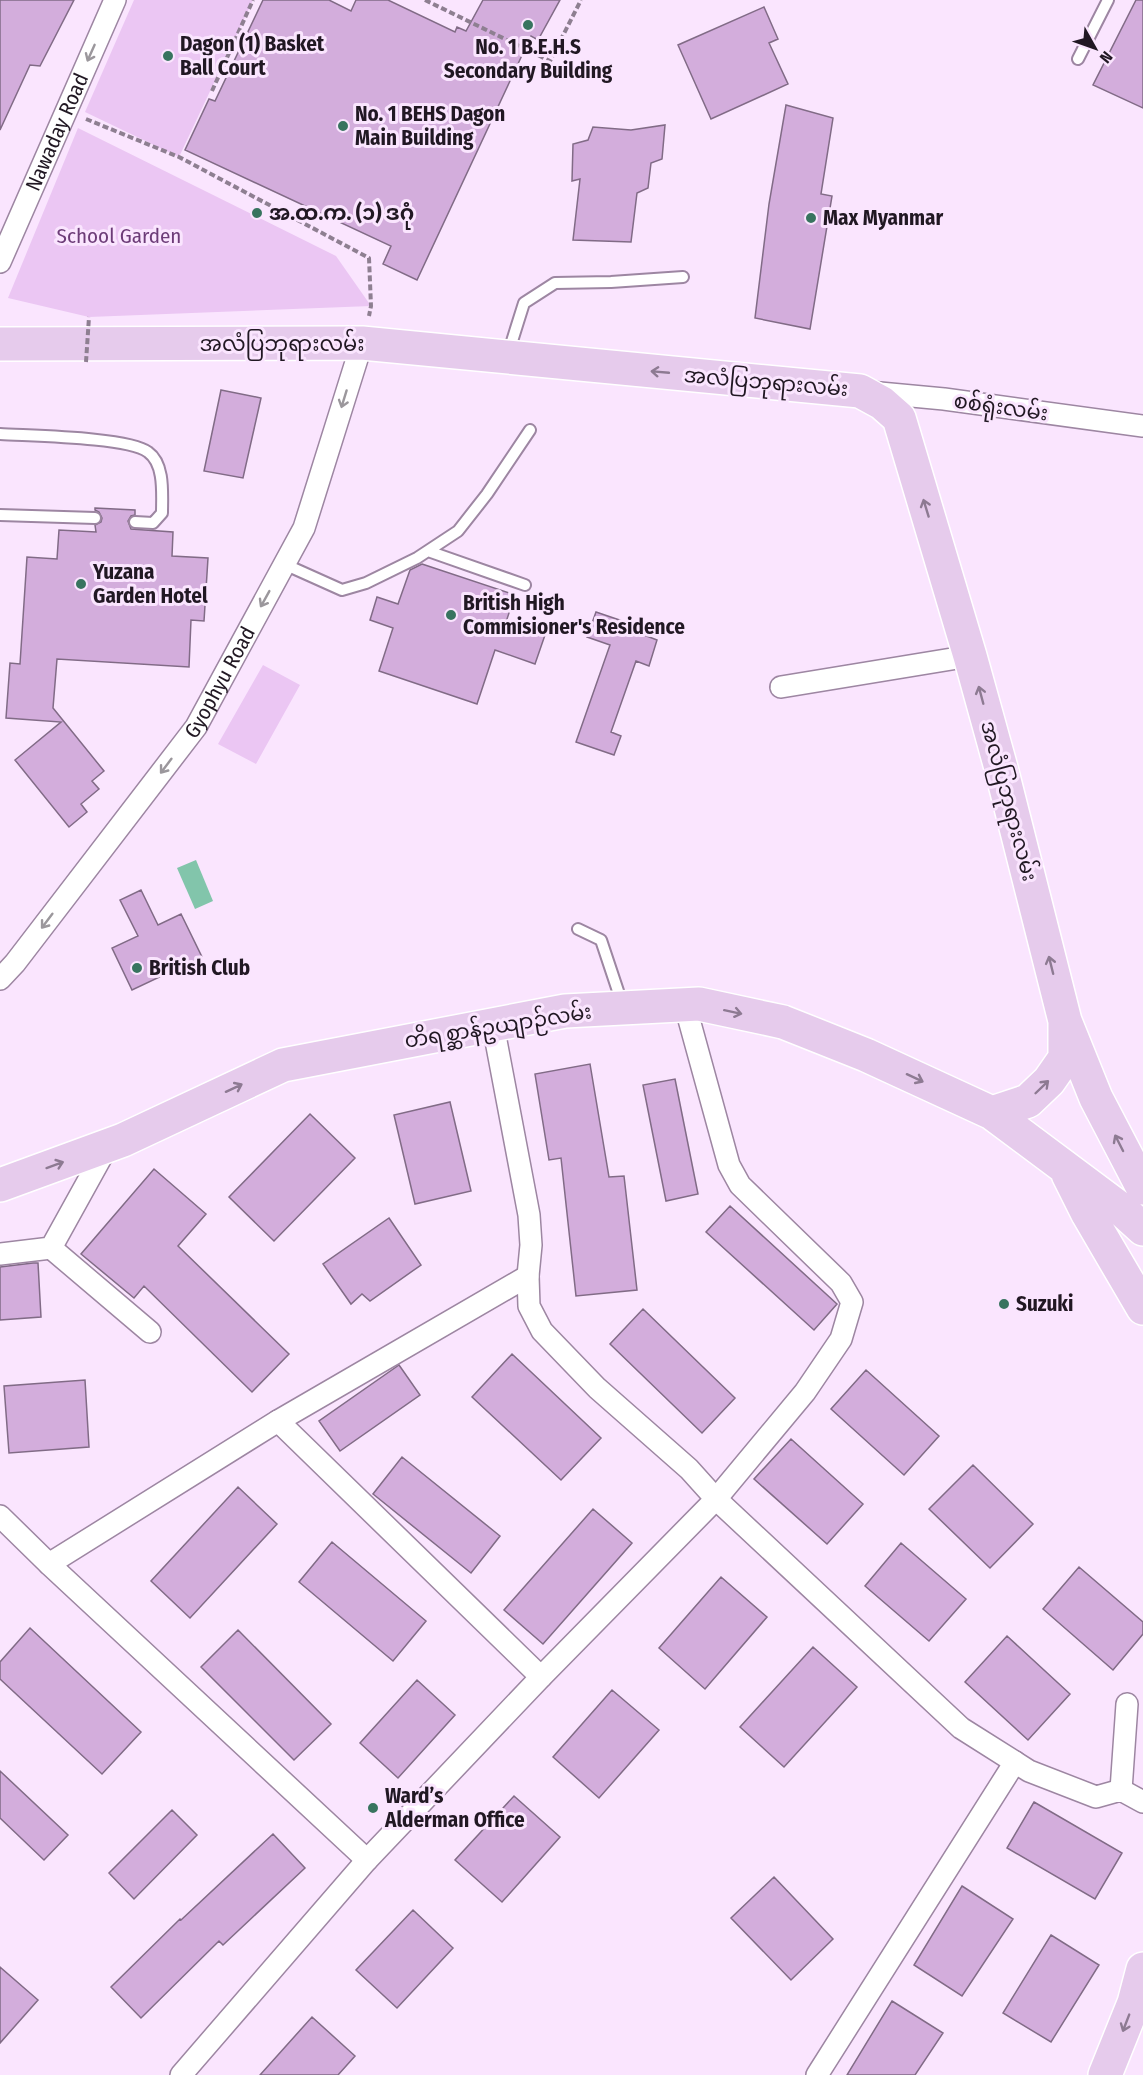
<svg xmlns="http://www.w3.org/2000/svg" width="1143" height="2075" font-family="'Fira Sans Condensed','Noto Sans Myanmar',sans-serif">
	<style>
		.green { fill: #ebc6f3 }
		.water { fill: #82c5ab }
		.building { fill: #d3addc; stroke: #816b86; stroke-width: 1.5 }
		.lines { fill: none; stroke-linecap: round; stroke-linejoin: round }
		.service-casing { stroke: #9d86a2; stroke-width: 14 }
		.minor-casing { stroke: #9d86a2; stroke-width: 24 }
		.primary-casing { stroke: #fff; stroke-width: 36 }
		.path { stroke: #8e7f91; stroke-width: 4; stroke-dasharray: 6 3; stroke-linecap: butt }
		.service { stroke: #fff; stroke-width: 10 }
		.minor { stroke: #fff; stroke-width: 21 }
		.primary { stroke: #e6cbec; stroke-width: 33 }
		.path-bridge { stroke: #8e7f91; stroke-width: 4; stroke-dasharray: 6 3; stroke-linecap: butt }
		.oneway { stroke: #9b979c }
		.oneway2 { stroke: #8d7a92 }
		.poi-dot { fill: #38745f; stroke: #fae5fe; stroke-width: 2 }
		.labels { text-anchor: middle; stroke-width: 6; stroke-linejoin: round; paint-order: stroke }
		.poi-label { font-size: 21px; font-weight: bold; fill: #211823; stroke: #fae5fe; text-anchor: start }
		.street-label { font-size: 21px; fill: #211823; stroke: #fae5fe }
		.park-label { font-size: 21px; fill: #6d3c78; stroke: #fae5fe }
	</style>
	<rect width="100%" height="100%" fill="#fae5fe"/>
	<path class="green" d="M134 0H253L179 157 85 112Z
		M78 128 336 256 371 306 89 317 8 298Z
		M263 665 300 685 256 764 218 744Z"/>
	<path class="water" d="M196 860 213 901 195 909 177 868Z"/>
	<path class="building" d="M0 0H74L40 66 30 65 0 130Z
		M263 0H329L351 11 356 0H388L455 32 457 27 466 31 483 0H560L538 40 531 36 417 280 383 264 391 246 185 150 209 99 215 101Z
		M1136 0H1143V108L1093 85Z
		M764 7 778 39 769 43 788 84 711 119 678 45Z
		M786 105 833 118 821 194 832 196 810 329 755 318 769 204Z
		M665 125 662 159 651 163 648 188 637 193 631 242 573 240 580 179 572 181 573 144 588 140 593 127 631 130Z
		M221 390 261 398 243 478 204 471Z
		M95 508 135 510V515L131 516 128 521 131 529 173 532 172 556 208 558 204 621 191 620 189 667 57 659 53 708 104 771 92 781 99 789 81 804 87 812 69 827 15 760 61 722 6 718 10 663 20 664 27 557 57 559 59 530 96 532 95 525 101 522 102 518 99 512 95 510Z
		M422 564 515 595 506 622 545 635 535 664 495 650 477 704 379 671 393 628 370 620 377 597 398 604 410 570Z
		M596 612 646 629 644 635 657 640 649 666 636 661 611 732 621 736 614 755 576 742 610 645 587 637Z
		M141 890 158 925 181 914 202 957 132 990 112 948 138 936 120 900Z
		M590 1064 609 1177 624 1176 637 1290 576 1296 561 1158 549 1160 535 1074Z
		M675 1079 698 1194 666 1201 643 1085Z
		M450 1102 471 1191 415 1204 394 1115Z
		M310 1114 355 1158 274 1241 229 1197Z
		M154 1169 206 1214 178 1246 289 1354 252 1392 144 1286 134 1298 81 1254Z
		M730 1206 837 1304 814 1330 706 1232Z
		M389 1218 421 1265 370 1301 362 1294 351 1304 323 1264Z
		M33 1263H38L41 1317 0 1320V1267Z
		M643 1309 735 1398 702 1433 610 1344Z
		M512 1354 601 1438 561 1480 472 1397Z
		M399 1365 420 1395 340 1451 319 1421Z
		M866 1370 939 1436 904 1475 831 1409Z
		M85 1380 89 1447 9 1453 4 1386Z
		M791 1439 863 1504 827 1544 754 1479Z
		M402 1457 500 1536 471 1573 373 1494Z
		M973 1465 1033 1524 990 1568 929 1509Z
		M238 1487 277 1524 190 1618 151 1581Z
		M593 1509 632 1543 543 1644 504 1610Z
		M332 1542 426 1621 393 1661 299 1582Z
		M901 1543 966 1599 929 1641 865 1586Z
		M1079 1567 1143 1622V1634L1113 1670 1043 1609Z
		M721 1577 767 1617 705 1689 659 1648Z
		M30 1628 141 1732 102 1774 0 1679V1662Z
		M238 1630 331 1724 294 1760 201 1667Z
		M1007 1636 1070 1694 1028 1740 965 1682Z
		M813 1647 857 1687 784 1767 740 1727Z
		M417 1680 455 1715 398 1778 360 1743Z
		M612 1690 659 1730 599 1798 553 1757Z
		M0 1771 68 1835 44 1860 0 1818Z
		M514 1796 560 1837 502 1902 455 1860Z
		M1034 1802 1122 1853 1095 1899 1007 1848Z
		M172 1810 197 1835 134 1899 109 1873Z
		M273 1834 305 1868 223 1945 219 1941 141 2018 111 1987 180 1919 181 1920Z
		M774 1877 833 1939 791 1980 731 1918Z
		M962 1886 1013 1919 962 1996 914 1965Z
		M413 1910 453 1948 397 2008 356 1970Z
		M1051 1935 1099 1965 1051 2042 1003 2013Z
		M0 1967 38 2000 0 2043Z
		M892 2001 943 2033 915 2075H847Z
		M312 2017 355 2056 338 2075H260Z"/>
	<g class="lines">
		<g class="service-casing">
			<path id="service" d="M1078 59 1108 0
				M508 354 524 303 555 283 611 282 683 277
				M0 434C29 436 128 437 148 452 165 464 162 494 162 513L153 523 135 522
				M0 515 95 518
				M428 551 525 585
				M284 564 342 590 366 583 417 558 458 531 487 494 530 430
				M578 929 601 940 622 1003"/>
		</g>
		<g class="minor-casing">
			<g id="minor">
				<path id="s1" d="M0 262 115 0"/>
				<path d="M869 392 944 399 1143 426"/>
				<path d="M781 687 970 656"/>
				<path id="s2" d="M0 979 15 963 196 727 304 528 362 343"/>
				<path d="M493 1025 529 1215 531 1245 528 1276 529 1306 542 1331 597 1388 689 1469 716 1499 961 1728 1029 1771 1096 1797 1121 1790 1143 1802"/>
				<path d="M51 1248 150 1332"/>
				<path d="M0 1254 51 1248 108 1145"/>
				<path d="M278 1421 541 1677"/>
				<path d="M0 1516 49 1564 367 1860"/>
				<path d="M49 1564 278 1421 528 1276"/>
				<path d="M1121 1790 1127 1704"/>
				<path d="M181 2075 367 1860 541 1677 716 1499 805 1392 841 1339 852 1302 841 1283 740 1185 729 1165 685 1005"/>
				<path d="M817 2075 1015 1762"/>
			</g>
		</g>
		<g class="primary-casing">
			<path id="primary" d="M0 344 362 343 860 391 882 403 899 418 970 656 1001 768 1065 1021 1096 1098 1143 1188
				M992 1113 1028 1101 1049 1081 1065 1058V1023
				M1068 1174 1088 1214 1143 1308
				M0 1185 123 1140 283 1065 565 1011 699 1004 783 1022 866 1055 992 1113 1122 1210 1143 1229
				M1105 2075 1134 2003 1143 1969"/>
		</g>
		<path class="path" d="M425 0 550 61 581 0
			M212 91 253 0
			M86 119 179 157 369 258 371 306 369 316"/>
		<use href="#service" class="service"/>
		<use href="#minor" class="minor"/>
		<use href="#primary" class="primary"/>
		<path class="path-bridge" d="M86 362 89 317"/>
	</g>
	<defs><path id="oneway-shaft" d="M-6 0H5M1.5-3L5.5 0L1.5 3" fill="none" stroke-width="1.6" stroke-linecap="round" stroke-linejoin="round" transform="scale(1.5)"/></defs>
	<g class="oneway">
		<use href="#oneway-shaft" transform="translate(91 53) rotate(114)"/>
		<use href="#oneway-shaft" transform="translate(344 399) rotate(107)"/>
		<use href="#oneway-shaft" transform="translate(265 599) rotate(119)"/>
		<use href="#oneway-shaft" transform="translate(166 766) rotate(127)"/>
		<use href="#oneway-shaft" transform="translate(47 921) rotate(127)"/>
	</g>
	<g class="oneway2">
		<use href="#oneway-shaft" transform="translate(660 372) rotate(-175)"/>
		<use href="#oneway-shaft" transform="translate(926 508) rotate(-107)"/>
		<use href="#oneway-shaft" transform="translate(981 695) rotate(-105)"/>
		<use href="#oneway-shaft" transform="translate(1051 965) rotate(-104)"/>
		<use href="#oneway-shaft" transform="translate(733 1012) rotate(12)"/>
		<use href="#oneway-shaft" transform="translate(915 1078) rotate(25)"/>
		<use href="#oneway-shaft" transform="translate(1042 1087) rotate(-44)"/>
		<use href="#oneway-shaft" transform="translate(234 1088) rotate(-25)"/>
		<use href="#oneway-shaft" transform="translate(1119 1143) rotate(-117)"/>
		<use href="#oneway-shaft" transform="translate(55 1165) rotate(-20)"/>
		<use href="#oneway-shaft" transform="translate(1126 2023) rotate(111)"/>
	</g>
	<g class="poi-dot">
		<circle cx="528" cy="25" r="6"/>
		<circle cx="168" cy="56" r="6"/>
		<circle cx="343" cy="126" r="6"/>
		<circle cx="257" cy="213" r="6"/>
		<circle cx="811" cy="218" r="6"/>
		<circle cx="81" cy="584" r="6"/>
		<circle cx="451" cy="615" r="6"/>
		<circle cx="137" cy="968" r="6"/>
		<circle cx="1004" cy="1304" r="6"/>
		<circle cx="373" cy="1808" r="6"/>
	</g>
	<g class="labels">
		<g class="poi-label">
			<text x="180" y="51">Dagon (1) Basket<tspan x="180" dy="24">Ball Court</tspan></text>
			<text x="528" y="54" text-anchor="middle">No. 1 B.E.H.S<tspan x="528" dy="24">Secondary Building</tspan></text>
			<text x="355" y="121">No. 1 BEHS Dagon<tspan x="355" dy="24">Main Building</tspan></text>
			<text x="269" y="220">အ.ထ.က. (၁) ဒဂုံ</text>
			<text x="823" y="225">Max Myanmar</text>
			<text x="93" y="579">Yuzana<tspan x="93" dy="24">Garden Hotel</tspan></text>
			<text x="463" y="610">British High<tspan x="463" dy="24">Commisioner's Residence</tspan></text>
			<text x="149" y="975">British Club</text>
			<text x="1016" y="1311">Suzuki</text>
			<text x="385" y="1803">Ward’s<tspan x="385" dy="24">Alderman Office</tspan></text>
		</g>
		<g class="street-label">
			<text dy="7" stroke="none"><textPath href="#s1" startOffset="142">Nawaday Road</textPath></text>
			<text x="282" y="351">အလံပြဘုရားလမ်း</text>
			<text transform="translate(766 382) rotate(5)" y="7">အလံပြဘုရားလမ်း</text>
			<text transform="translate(1001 407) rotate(8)" y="7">စစ်ရုံးလမ်း</text>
			<text dy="7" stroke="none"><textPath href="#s2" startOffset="370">Gyophyu Road</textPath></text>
			<text transform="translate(1009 801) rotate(75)" y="7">အလံပြဘုရားလမ်း</text>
			<text transform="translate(498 1026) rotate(-9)" y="7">တိရစ္ဆာန်ဥယျာဉ်လမ်း</text>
		</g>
		<g class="park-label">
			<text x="119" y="243">School Garden</text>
		</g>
	</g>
	<g transform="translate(1095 48) rotate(130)" stroke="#fae5fe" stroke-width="4.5" paint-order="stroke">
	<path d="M0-4.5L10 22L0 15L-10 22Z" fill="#211823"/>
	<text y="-9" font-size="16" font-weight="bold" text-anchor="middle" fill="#211823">N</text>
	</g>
</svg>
